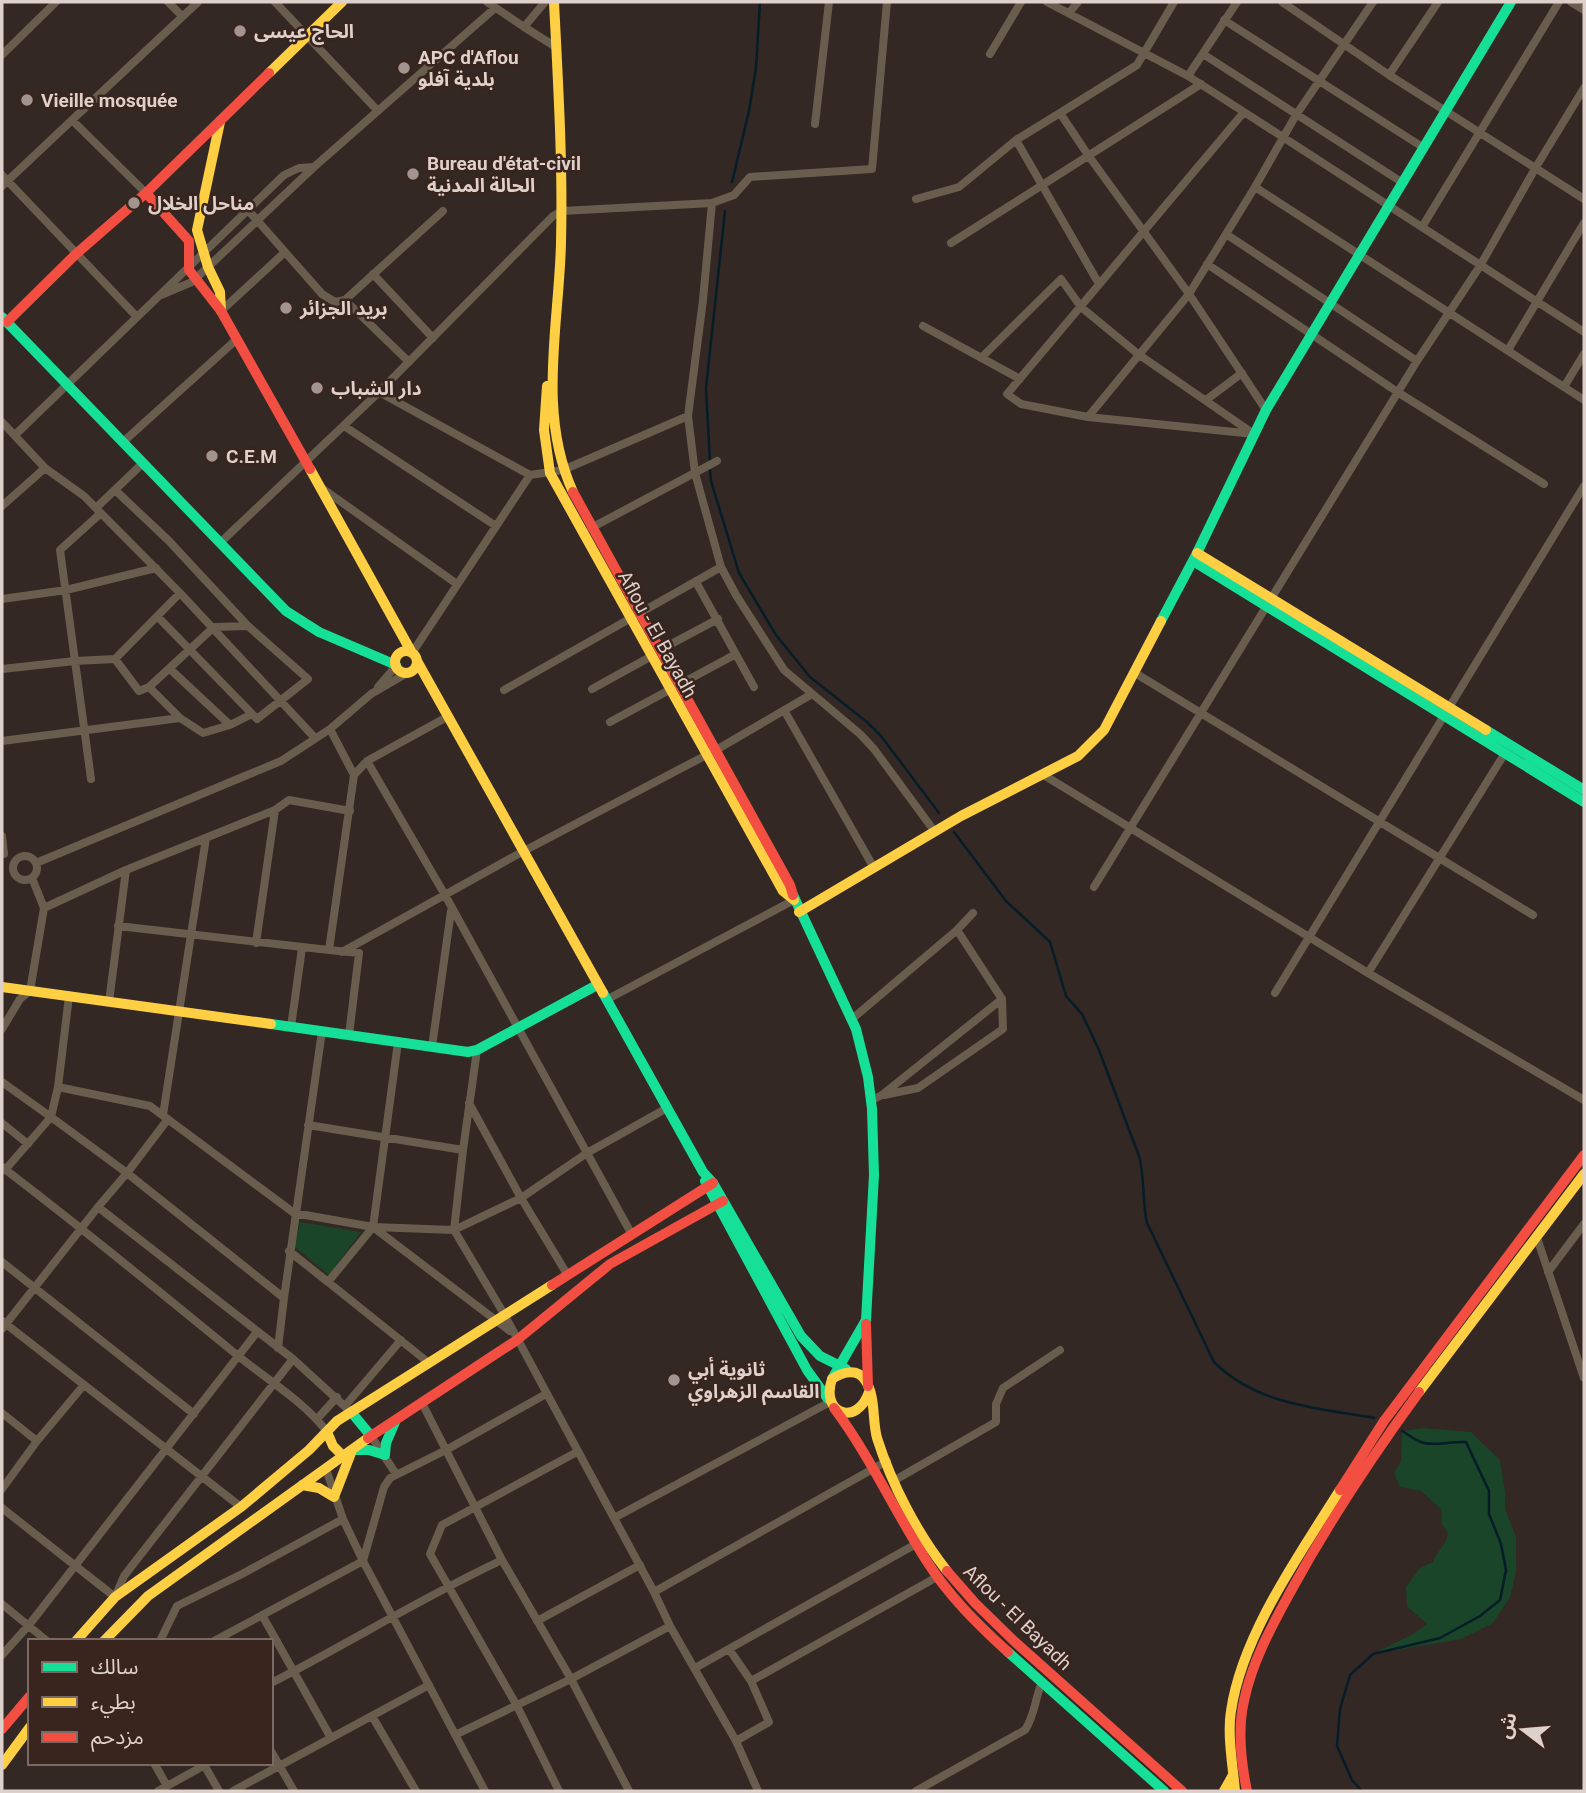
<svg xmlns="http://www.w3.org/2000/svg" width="1586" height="1793" font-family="Roboto,'Noto Sans Arabic',sans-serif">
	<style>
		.green { fill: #1a4529 }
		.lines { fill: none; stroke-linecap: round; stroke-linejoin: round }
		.stream { stroke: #061d29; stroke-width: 2.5 }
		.street { stroke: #695d4e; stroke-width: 8 }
		.fast { stroke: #16e098; stroke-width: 10 }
		.slow { stroke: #ffcf43; stroke-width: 10 }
		.jam { stroke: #f24e42; stroke-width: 10 }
		.poi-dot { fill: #a29590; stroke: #39251d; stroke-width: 2.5 }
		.labels { text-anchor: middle; stroke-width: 5; stroke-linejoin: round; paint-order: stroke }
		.poi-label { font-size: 19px; font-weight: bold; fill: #ded0cb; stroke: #39251d; text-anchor: start }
		.street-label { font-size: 19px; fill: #ded0cb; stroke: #39251d }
	</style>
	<rect width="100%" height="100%" fill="#332823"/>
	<path class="green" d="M300 1222 361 1232 329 1275 295 1247Z
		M1423 1428 1471 1432 1500 1460 1505 1492V1509L1516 1537V1572L1510 1597 1493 1623 1461 1639 1373 1654 1413 1634 1427 1624 1407 1606 1406 1587 1420 1568 1433 1562C1437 1551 1445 1546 1448 1534L1442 1524 1441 1509 1421 1491 1400 1487 1394 1473 1401 1461 1402 1431Z"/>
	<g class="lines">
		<path class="stream" d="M732 182 749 111 756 68 760 2
			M710 462 706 388 725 211
			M710 469 711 481 739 573 776 635 810 677 867 722 881 736 939 813
			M954 832 1006 901 1050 942 1066 996 1082 1014 1099 1050 1139 1156C1145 1178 1142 1200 1147 1223L1214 1362C1257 1405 1317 1408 1374 1418
			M1362 1791 1352 1780 1337 1746 1340 1709 1350 1675 1373 1654 1440 1638 1480 1616 1500 1600 1506 1570 1501 1544 1489 1514V1491L1466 1442C1452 1441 1437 1446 1424 1443 1416 1441 1409 1435 1402 1431"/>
		<path class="street" d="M168 2 182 16
			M275 2 378 111
			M487 2 524 27 545 2
			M1047 2 1188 76 1237 2
			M1174 2 1137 65 1060 113 1088 155 1189 294 1266 410
			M1282 2 1389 75 1584 199
			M1571 2 1584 10
			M1069 13 1078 2
			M1224 20 1424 148
			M524 27 556 47
			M990 54 1021 2
			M1203 54 1403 183
			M2 55 56 2
			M1389 75 1438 2
			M1188 76 1244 112 1007 394 1021 404 1088 417 1254 434
			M1244 112 1584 332
			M815 124 829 2
			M1016 140 1099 284
			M2 175 137 317
			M2 186 72 120
			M1255 187 1584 400
			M146 193 72 120 198 2
			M916 199 959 187 1016 140 1060 113
			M712 203 703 300 688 416 695 473 721 567 736 595 784 670 860 734 874 749 935 832
			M248 210 322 294 335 302 345 300 443 211
			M1422 227 1559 2
			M1226 234 1417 361
			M951 243 1201 84
			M1207 264 1399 393 1544 484
			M373 274 433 338
			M161 295 192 282 314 167 495 8
			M345 300 409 362
			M221 311 285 252
			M923 326 1020 379
			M1508 350 1584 223
			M981 358 1061 279 1081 307 1138 354 1251 432
			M1564 387 1584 354
			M379 392 530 475
			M1206 400 1242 373
			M1088 417 1189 294 1255 187 1296 115 1373 2
			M2 422 45 468 84 496 180 593
			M344 426 496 526
			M15 435 284 175 299 168 314 167
			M123 442 237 339
			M323 489 457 584
			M115 490 168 540 248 626 308 679 257 719 158 617
			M2 506 45 468
			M96 508 143 463
			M591 528 717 461
			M220 543 379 392 553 216 562 211 712 203 734 195 750 177 872 169 887 2
			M696 582 754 687
			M2 599 66 590 156 568
			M660 650 718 619
			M412 653 530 475 563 470 688 416
			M2 669 75 661 115 659 180 593 315 738
			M170 669 230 725 252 714
			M1135 673 1533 915
			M149 687 214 627 248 626
			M378 687 396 666
			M592 689 650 657
			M504 690 721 567
			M784 710 874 868
			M180 718 203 733 230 725
			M610 722 736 654
			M330 729 354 775 329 950 359 953 349 1035
			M2 741 180 718 149 687 139 691 115 659
			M367 761 447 717
			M1042 774 1368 973 1584 1100
			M354 775 367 761 445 895 631 1233
			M91 779 60 550 101 513
			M2 836 4 854
			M13 868a12 12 0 1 1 24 0a12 12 0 1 1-24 0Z
			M36 863 281 761 330 729 371 694 407 673
			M1094 887 1417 361 1480 266 1536 167 1584 88
			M44 908 126 870 275 810 289 800 350 811
			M118 926 329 950
			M256 943 275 810
			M342 952 522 852 716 750 812 694
			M1368 973 1505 753
			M1275 993 1584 486
			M69 996 58 1087 51 1117 127 1173 284 1298 322 1031
			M606 1000 794 900
			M109 1002 126 870
			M852 1019 957 930 973 913
			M291 1027 302 948
			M2 1029 20 999 30 991 44 908 32 878
			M432 1047 451 911
			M2 1082 51 1117 5 1170
			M58 1087 150 1106 294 1213 373 1227 454 1230 521 1198 587 1153 667 1108
			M884 1095 918 1088 1003 1029 1002 999
			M870 1101 882 1095 1002 999 957 930
			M469 1103 521 1198 567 1274
			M163 1115 206 838
			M2 1123 28 1144
			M308 1125 463 1150 477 1050
			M463 1150 454 1230 504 1314 614 1518
			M2 1167C82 1228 159 1291 237 1355 265 1378 306 1403 327 1432
			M98 1207 293 1359 352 1413
			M373 1227 510 1331
			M1537 1238 1584 1378
			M289 1251 328 1282 373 1227 398 1042
			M2 1262 194 1414
			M1548 1272 1584 1224
			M328 1282 429 1363
			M2 1321 241 1507
			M2 1329 98 1207 127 1173 168 1119
			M278 1348 284 1298
			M422 1403 502 1560 571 1679 629 1791
			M345 1406 401 1340
			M2 1413 37 1441
			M317 1419 337 1397
			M371 1436 396 1474
			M326 1469 343 1519 363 1561 485 1791
			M895 1480 996 1422V1404L1003 1388 1060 1350
			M2 1489 37 1441 83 1386
			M2 1508 115 1597 124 1576 293 1359
			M654 1592 887 1461
			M2 1604 47 1641
			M262 1615 331 1738
			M537 1621 640 1565
			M160 1641 177 1606 242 1574 343 1519
			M214 1641 363 1561 384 1487 390 1478 446 1450 546 1394
			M729 1649 751 1681 769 1722 736 1741
			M2 1655 29 1625 257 1332
			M695 1668 916 1544
			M751 1681 937 1577
			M271 1683C349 1643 423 1597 502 1560
			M372 1716 416 1791
			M455 1735 571 1679 670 1626
			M271 1751 294 1791
			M154 1763 167 1786
			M203 1763 219 1791
			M158 1791 205 1765
			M233 1791 429 1685
			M559 1791 517 1706 430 1554 442 1525 577 1452
			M758 1791 736 1741 670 1626 654 1592 614 1518 830 1402
			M916 1791 1025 1730C1035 1715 1035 1698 1042 1682"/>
		<path class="fast" d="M2 317 286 611 319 632 396 665
			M1193 561 1584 802
			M1161 621 1197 553 1266 410 1511 2
			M1486 730 1584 790
			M793 895 856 1029 868 1077 872 1109 874 1175 866 1320 832 1379
			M603 993 703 1172 713 1183 801 1336 820 1356 846 1369
			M271 1024 468 1052 477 1050 597 985
			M705 1181 807 1370 828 1399
			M352 1413 371 1436
			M353 1450H369L385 1455 386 1443 395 1422
			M1008 1652 1164 1791"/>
		<path class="slow" d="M554 2C558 82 563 163 561 243 559 326 537 413 573 492
			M269 73 342 2
			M220 122 197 230 208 267 220 292 221 311
			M547 386 544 430 550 473 783 891 794 900
			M310 469 412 653
			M1197 553 1486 730
			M395 662a11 11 0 1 1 22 0a11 11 0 1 1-22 0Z
			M417 661 603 993
			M799 912 961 816 1078 756 1104 730 1161 621
			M2 987 271 1024
			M869 1392C857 1427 820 1414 832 1379 842 1372 857 1368 865 1380 876 1396 872 1420 877 1438 892 1485 917 1533 947 1571
			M1419 1392 1584 1174
			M327 1432 333 1446 344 1457
			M302 1485 319 1488 334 1497 351 1453
			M76 1641 115 1597 241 1507 309 1450 337 1421 552 1285
			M104 1641 148 1596 368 1438
			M2 1765 30 1727
			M1224 1791 1233 1775
			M1235 1791C1233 1767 1227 1734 1231 1711 1242 1635 1300 1554 1340 1490"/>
		<path class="jam" d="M146 193 189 241V270L221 311 310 469
			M7 322 76 254 146 193 269 73
			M573 492 790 885 793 895
			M552 1285 713 1183
			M866 1324 868 1386
			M834 1408C870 1456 894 1510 926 1560 948 1595 977 1624 1008 1652
			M368 1438 517 1340 610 1264 723 1201
			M1340 1490 1384 1421 1584 1155
			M947 1571 975 1603 1014 1641 1182 1791
			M2 1729 30 1696
			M1247 1791C1241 1762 1237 1731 1244 1701 1252 1661 1273 1624 1292 1589 1330 1520 1373 1455 1419 1392"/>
	</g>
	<g class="poi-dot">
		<circle cx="240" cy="31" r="7"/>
		<circle cx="404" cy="68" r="7"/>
		<circle cx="27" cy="100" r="7"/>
		<circle cx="413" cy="174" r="7"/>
		<circle cx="134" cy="203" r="7"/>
		<circle cx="286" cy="308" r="7"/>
		<circle cx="317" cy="388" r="7"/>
		<circle cx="212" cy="456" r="7"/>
		<circle cx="674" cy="1380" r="7"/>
	</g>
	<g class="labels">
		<g class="poi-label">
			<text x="254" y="38">الحاج عيسى</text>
			<text x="418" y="64">APC d'Aflou<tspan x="418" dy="22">بلدية آفلو</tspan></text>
			<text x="41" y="107">Vieille mosquée</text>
			<text x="427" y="170">Bureau d'état-civil<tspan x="427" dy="22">الحالة المدنية</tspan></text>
			<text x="148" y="210">مناحل الخلال</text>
			<text x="300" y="315">بريد الجزائر</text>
			<text x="331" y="395">دار الشباب</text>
			<text x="226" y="463">C.E.M</text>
			<text x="688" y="1376">ثانوية أبي<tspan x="688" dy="22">القاسم الزهراوي</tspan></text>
		</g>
		<g class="street-label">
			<text transform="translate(658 634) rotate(61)" y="7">Aflou - El Bayadh</text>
			<text transform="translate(1018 1617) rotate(44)" y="7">Aflou - El Bayadh</text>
		</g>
	</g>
	<rect width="1586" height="1793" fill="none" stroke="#ded0cb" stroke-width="7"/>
	<rect x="28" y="1639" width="245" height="126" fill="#39251d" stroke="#7b6963" stroke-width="2"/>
	<rect x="42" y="1662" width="35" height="10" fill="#16e098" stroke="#7b6963" stroke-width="2"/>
	<text x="91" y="1674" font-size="21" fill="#ded0cb">سالك</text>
	<rect x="42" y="1697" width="35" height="10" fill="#ffcf43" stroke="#7b6963" stroke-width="2"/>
	<text x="91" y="1709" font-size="21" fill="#ded0cb">بطيء</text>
	<rect x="42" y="1732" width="35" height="10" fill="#f24e42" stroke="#7b6963" stroke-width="2"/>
	<text x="91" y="1744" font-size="21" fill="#ded0cb">مزدحم</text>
	<g transform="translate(1523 1730) rotate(286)" stroke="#39251d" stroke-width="5" paint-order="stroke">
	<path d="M0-5L12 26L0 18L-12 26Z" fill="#ded0cb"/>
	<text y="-10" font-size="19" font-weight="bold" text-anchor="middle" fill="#ded0cb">ش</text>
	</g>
</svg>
